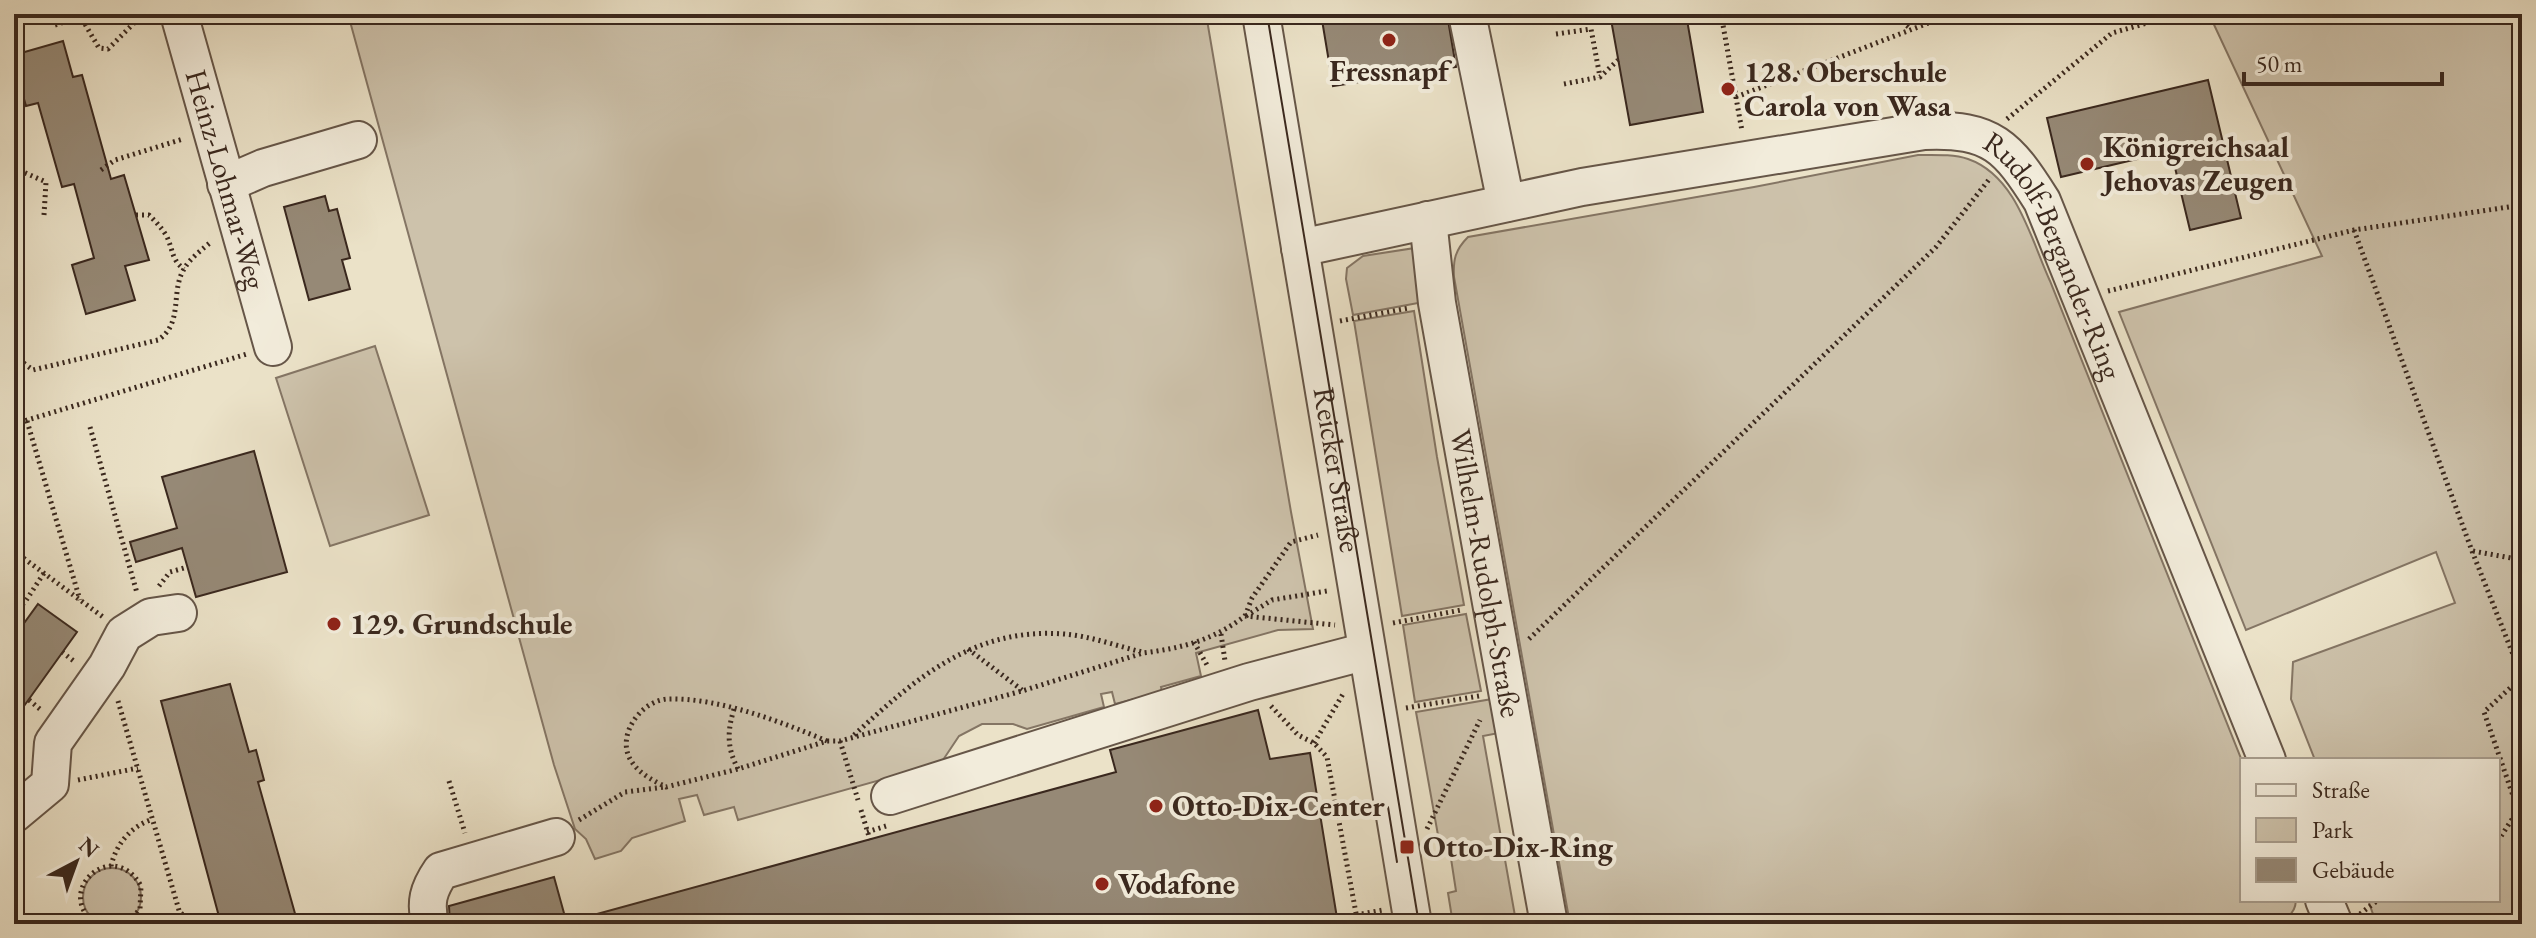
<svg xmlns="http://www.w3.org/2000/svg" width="2536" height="938" font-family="'EB Garamond',serif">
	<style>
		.green { fill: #cdc2ab; stroke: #847564; stroke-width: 2 }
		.building { fill: #968976; stroke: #3a281e; stroke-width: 2 }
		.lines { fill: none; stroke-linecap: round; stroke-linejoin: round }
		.minor-casing { stroke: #665648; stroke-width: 40 }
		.path { stroke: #3a281e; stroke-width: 5; stroke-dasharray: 2 4; stroke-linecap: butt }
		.minor { stroke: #f2ecdb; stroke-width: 36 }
		.tram { stroke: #3a281e; stroke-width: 2 }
		.poi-dot { fill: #8f2418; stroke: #f2ecdb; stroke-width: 3 }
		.labels { text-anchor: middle; stroke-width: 8; stroke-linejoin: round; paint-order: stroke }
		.poi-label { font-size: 30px; font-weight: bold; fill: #3a281e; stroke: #f2ecdb; text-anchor: start }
		.street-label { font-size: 30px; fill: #3a281e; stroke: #f2ecdb }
	</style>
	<rect width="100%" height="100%" fill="#ebe2c8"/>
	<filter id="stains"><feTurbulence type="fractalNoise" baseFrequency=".0025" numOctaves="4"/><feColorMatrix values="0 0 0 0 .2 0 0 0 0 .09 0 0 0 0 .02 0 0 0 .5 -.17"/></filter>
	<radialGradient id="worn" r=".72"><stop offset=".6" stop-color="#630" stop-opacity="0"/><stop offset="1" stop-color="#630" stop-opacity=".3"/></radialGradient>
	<path class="green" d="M348 14H1206L1291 512 1313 629 1278 630 1196 653 1201 676 1161 687 1162 692 1115 704 1112 692 1101 694 1104 707 1027 729 1013 724H982L959 736 941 763 738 820 734 807 704 815 697 795 679 799 685 821 632 838 621 851 595 859 586 839 575 829 554 765Z
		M2209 14H2522V924H2365L2364 921 2374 917 2368 900H2498V760H2315L2291 699 2293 662 2455 603 2436 552 2246 630 2119 312 2322 256Z
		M1918 155C1935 155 1953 154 1968 159 2017 176 2031 240 2050 281L2242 761V900H2296C2295 920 2279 920 2263 924H1570L1454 277C1453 260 1455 250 1468 237L1754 187Z
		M1415 248 1429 301 1353 315 1346 279 1347 268 1363 256Z
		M1414 311 1437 457 1464 605 1402 616 1354 321Z
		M375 346 429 515 330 546 276 378Z
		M1466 614 1481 691 1415 702 1403 625Z
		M1498 698 1504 732 1483 736 1515 916 1470 924H1453L1448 893 1456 891 1450 852H1441L1416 712Z
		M83 897a29 29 0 1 1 58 0a29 29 0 1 1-58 0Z"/>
	<path class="building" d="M1321 14H1447L1456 67 1333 86Z
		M1610 14H1686L1703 112 1630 125Z
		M63 41 73 77 82 75 111 179 124 175 149 260 125 266 135 300 86 314 72 265 94 258 74 184 62 187 38 103 26 106 14 64V55Z
		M2208 80 2241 218 2190 230 2171 151 2061 177 2047 118Z
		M325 196 329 211 337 209 350 258 342 260 350 289 309 300 284 207Z
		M254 451 287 572 196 597 182 548 136 562 130 542 177 528 162 477Z
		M38 604 77 632 14 720V637Z
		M230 684 249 752 256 750 264 780 258 782 296 917 274 924H221L161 701Z
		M1258 710 1270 759 1310 753 1338 924H587L586 917 1116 772 1110 750Z
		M554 877 567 924H450L449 906Z"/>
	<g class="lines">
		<g class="minor-casing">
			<g id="minor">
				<path id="s1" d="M179 14 273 347"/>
				<path id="s2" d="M1261 14 1413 924"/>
				<path d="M1467 14 1506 203"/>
				<path d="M226 184 263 168 358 140"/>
				<path id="s3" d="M1428 220 1437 303 1549 924"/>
				<path id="s4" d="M1300 248 1582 187 1924 131C1992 128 2008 147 2042 201L2267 760"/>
				<path d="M890 796 1249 682 1367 651"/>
				<path d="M14 814 50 784 53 743 107 666 124 634 151 617 178 613"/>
				<path d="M2324 900 2334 924"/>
				<path d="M430 924C425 902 428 890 441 871L556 837"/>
			</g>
		</g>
		<path class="path" d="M79 14 99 48 108 49 137 20 148 14
			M1721 14 1742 131
			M1893 14 1911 29
			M2023 14 2024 20
			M55 25 81 17
			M1556 34 1591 29 1600 77
			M1564 84 1600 77 1618 60
			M1736 97 1931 22
			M2007 119 2112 33 2172 16 2209 14
			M14 168 46 182 44 215
			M101 170 115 160 183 139
			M136 215H149C155 221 161 227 166 235 173 248 171 260 184 269
			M2354 230 2472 551 2522 677
			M2108 291 2354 230 2522 205
			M1340 321 1409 308
			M14 356 33 370 158 340C184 323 170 292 184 269 190 258 203 249 212 241
			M27 421 80 600
			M14 424 247 354
			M90 427 137 593
			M14 551 103 617
			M2473 551 2522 560
			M159 586 170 572 184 568
			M14 613 25 602 44 573
			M1245 616 1252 598 1291 542 1318 535
			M1246 616 1272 600 1327 591
			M14 619 22 626
			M1393 623 1461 610
			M1221 634 1225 661
			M1529 639 1936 247 1991 177
			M1194 642 1207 665
			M968 649 1022 690
			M62 652 75 662
			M29 700 41 710
			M118 701 183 924
			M1271 706 1298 735 1314 743 1327 757 1358 924
			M1406 708 1479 696
			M734 709C727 732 727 748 738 769
			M854 735C916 678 974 627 1064 634 1090 636 1117 646 1142 652
			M827 741C782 722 717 697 667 699 642 701 618 732 629 757 636 772 652 780 666 787L738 769 827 741H840L1022 691 1143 653C1183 648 1213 640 1245 616L1335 625
			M840 741 858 800
			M1314 743 1343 694
			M78 780 138 768
			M449 781 465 833
			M861 810 870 840
			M579 820 625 792 665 787
			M1427 829 1480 720
			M867 832 886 826
			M2498 841 2518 810 2484 712 2522 677
			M111 866C116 844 131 826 153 819
			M181 913 192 924
			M2360 914 2378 900
			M1356 915 1383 910
			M81 924 89 918
			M96 924C52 892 113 836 141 886L140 909 127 924
			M1508 924 1520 922"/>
		<use href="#minor" class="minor"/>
		<path class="tram" d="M1267 14 1419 924
			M1388 807 1397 862"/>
	</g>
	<g class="poi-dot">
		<circle cx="1389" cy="40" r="8"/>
		<circle cx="1728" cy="89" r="8"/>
		<circle cx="2087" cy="164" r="8"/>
		<circle cx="334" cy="624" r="8"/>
		<circle cx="1156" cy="806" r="8"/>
		<rect x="1399" y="839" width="16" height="16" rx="4"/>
		<circle cx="1102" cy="884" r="8"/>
	</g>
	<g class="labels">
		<g class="poi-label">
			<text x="1389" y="81" text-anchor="middle">Fressnapf</text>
			<text x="1744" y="82">128. Oberschule<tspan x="1744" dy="34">Carola von Wasa</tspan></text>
			<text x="2103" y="157">Königreichsaal<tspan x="2103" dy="34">Jehovas Zeugen</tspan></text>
			<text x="350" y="634">129. Grundschule</text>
			<text x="1172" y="816">Otto-Dix-Center</text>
			<text x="1423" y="857">Otto-Dix-Ring</text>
			<text x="1118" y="894">Vodafone</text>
		</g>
		<g class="street-label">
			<text dy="10" stroke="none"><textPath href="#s1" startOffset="172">Heinz-Lohmar-Weg</textPath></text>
			<text dy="10" stroke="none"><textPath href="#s4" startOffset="836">Rudolf-Bergander-Ring</textPath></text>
			<text dy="10" stroke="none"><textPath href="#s2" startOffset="462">Reicker Straße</textPath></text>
			<text dy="10" stroke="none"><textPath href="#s3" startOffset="358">Wilhelm-Rudolph-Straße</textPath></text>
		</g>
	</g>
	<rect width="2536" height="938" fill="none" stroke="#ebe2c8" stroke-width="48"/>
	<rect x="16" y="16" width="2504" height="906" fill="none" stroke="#3a281e" stroke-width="4"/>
	<rect x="24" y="24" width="2488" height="890" fill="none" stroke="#3a281e" stroke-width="2"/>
	<rect x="2240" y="758" width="260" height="144" fill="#f2ecdb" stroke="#a89e8f" stroke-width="2"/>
	<rect x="2256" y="784" width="40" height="12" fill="#f2ecdb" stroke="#a89e8f" stroke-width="2"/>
	<text x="2312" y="798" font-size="24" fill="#3a281e">Straße</text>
	<rect x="2256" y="818" width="40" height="24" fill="#cdc2ab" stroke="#a89e8f" stroke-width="2"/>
	<text x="2312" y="838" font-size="24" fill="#3a281e">Park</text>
	<rect x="2256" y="858" width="40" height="24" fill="#968976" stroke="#a89e8f" stroke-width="2"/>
	<text x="2312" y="878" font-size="24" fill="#3a281e">Gebäude</text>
	<g transform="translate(76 862) rotate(41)" stroke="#f2ecdb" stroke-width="6" paint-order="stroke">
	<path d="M0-6L14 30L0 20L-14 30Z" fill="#3a281e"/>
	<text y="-12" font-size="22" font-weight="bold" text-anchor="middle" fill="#3a281e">N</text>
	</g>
	<path d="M2244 72v12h198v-12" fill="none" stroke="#3a281e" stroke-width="4"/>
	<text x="2256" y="72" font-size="24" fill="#3a281e" stroke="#f2ecdb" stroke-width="6" paint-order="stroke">50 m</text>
	<rect width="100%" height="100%" filter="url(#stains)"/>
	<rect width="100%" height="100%" fill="url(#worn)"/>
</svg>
